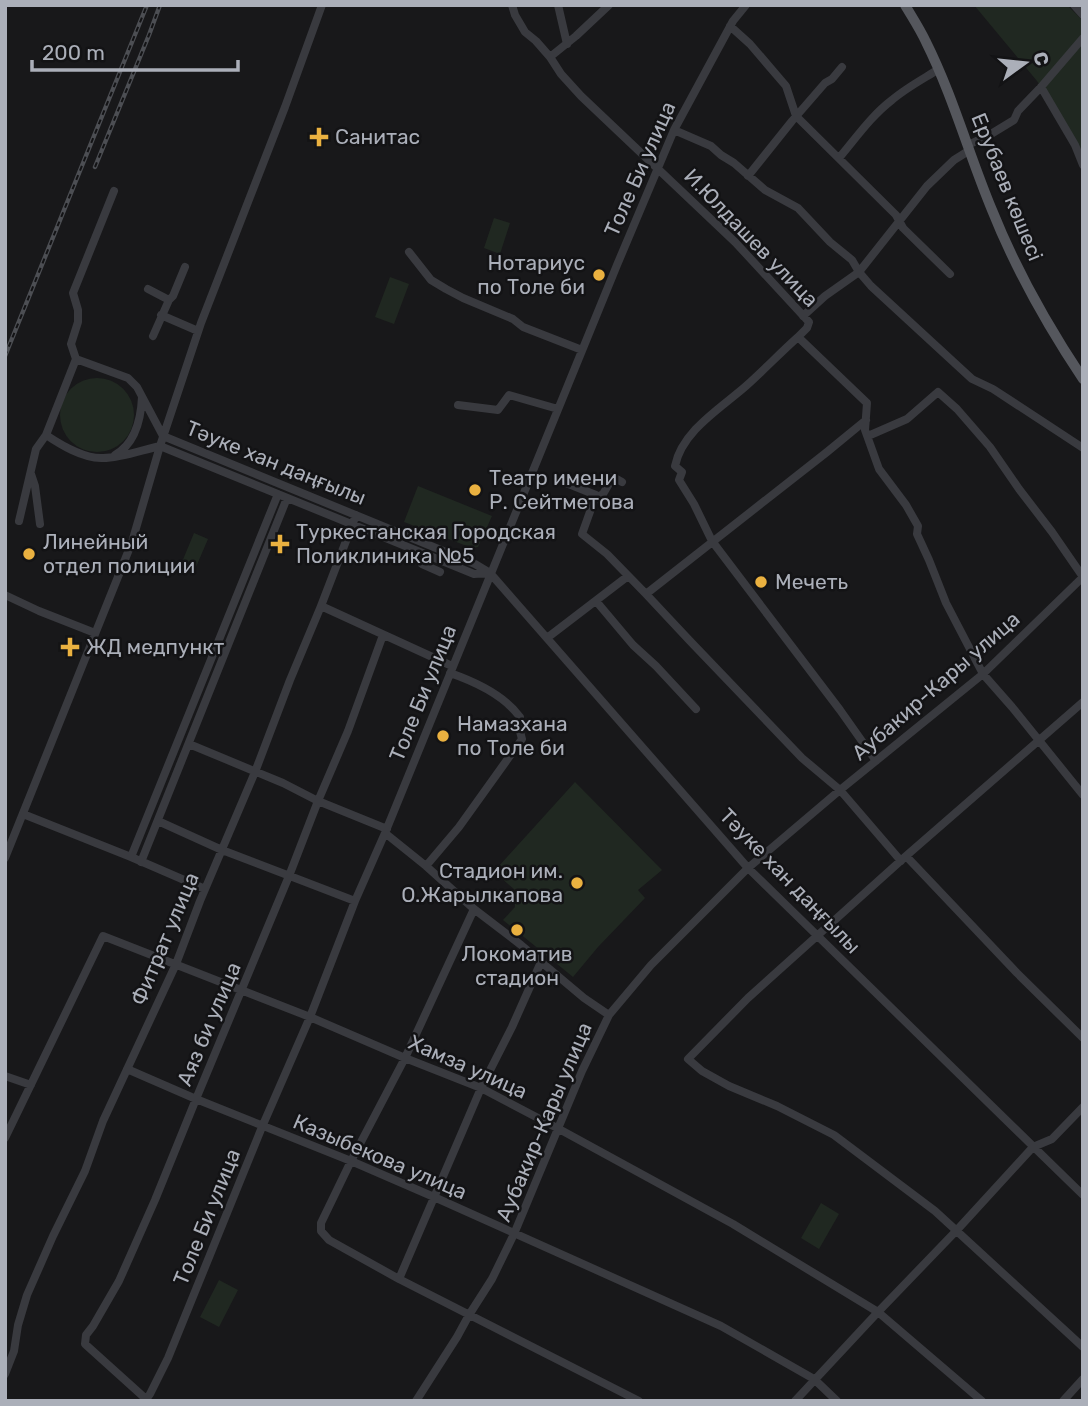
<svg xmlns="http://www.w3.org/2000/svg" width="1088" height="1406" font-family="Rubik,sans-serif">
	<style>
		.green { fill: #202821 }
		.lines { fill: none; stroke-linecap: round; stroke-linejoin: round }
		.minor { stroke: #393a3f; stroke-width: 8 }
		.major { stroke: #55575d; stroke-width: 10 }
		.rail-casing { stroke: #4c4e53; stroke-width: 4.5 }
		.rail { stroke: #131315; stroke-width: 2; stroke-dasharray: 5; stroke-linecap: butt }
		.poi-dot { fill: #eab140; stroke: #131315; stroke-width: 2.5 }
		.labels { text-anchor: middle; stroke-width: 5; stroke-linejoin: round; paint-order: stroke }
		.poi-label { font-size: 21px; fill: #abafb9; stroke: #131315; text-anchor: start }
		.street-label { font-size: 21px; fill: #abafb9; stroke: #131315 }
	</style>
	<rect width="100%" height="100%" fill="#18181a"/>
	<path class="green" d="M974 5H1067L1083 21V156L1037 81Z
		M494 218 510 223 500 254 484 248Z
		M390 277 409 284 394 324 375 317Z
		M60 415a37 37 0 1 1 74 0a37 37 0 1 1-74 0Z
		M418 486 492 516 478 547 472 548 404 522Z
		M194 533 208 539 196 567 182 562Z
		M575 782 662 870 638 890 645 898 598 947 573 977 503 920 515 907V890L499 876 498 867Z
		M821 1203 839 1214 819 1249 801 1238Z
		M219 1280 238 1290 219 1327 200 1317Z"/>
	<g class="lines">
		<path class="minor" d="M512 5 515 15 525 32 536 41 550 57 561 74 581 96 735 242 809 322 807 328 798 337 867 403 865 430 879 469 906 505 918 526 917 534 929 560 946 603 983 674 1012 707 1083 795
			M558 5 567 44
			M1074 5 1083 15
			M730 26 750 44 786 86 796 116 896 215 903 228 950 274
			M550 57 576 36 609 5
			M1041 87 1075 145 1083 165
			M674 130 711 146 721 155 734 163 765 190 798 208 830 242 852 260 859 272 871 286 972 379 993 389 1083 448
			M968 145 991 134 1014 120 1018 111 1041 87 1083 38
			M839 158C856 138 871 116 892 100 906 88 923 79 939 69
			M748 176 792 121 825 83 832 79 842 67
			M409 252 431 280 446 289 463 298 513 319 523 327 582 350
			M148 289 169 300 153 336
			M169 300 173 296 185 267
			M161 315 198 331
			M803 316 825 296 859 272 927 186 954 160 970 150
			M798 337C780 353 764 370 746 386 721 408 682 431 675 466L682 472 679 480 694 504 712 541 840 710 876 761
			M76 359 71 344 78 322V310L73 293 114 191
			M458 405 498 410 509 395 558 409
			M163 436 475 564 490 573 748 868 1083 1195
			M868 436 907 419 938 392 957 409 990 447 1019 489 1052 532 1083 577
			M160 446 474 574 489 573
			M160 446C142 450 118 459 101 458 82 458 61 445 46 435L76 359 128 378 137 387 163 436
			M115 455C136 443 141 419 142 397
			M31 474 35 486 40 524
			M566 483 596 495 582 534 607 554 646 594 690 641 802 758 840 790 901 861
			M595 499 603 494 613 477 622 482
			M19 521 36 449 46 435
			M422 564 440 572
			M646 594 827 452 866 420
			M5 595 39 611 95 633
			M596 601 633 645 656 666 696 709
			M321 606 452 666
			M547 638 628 576
			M1083 702 906 856 748 998 688 1059 702 1071 729 1086 777 1106 834 1135 935 1211 1083 1347
			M189 744 283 783 318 801 387 829
			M23 814 131 857 205 889
			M158 821 222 850 355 901
			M385 833 426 866 474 909 521 945 584 998 609 1015
			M906 856 1017 973 1083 1038
			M131 857 278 494
			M5 858 132 542 160 446 201 323 285 107 322 5
			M141 862 287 498
			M426 866 459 827 522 739 519 728 520 717C504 695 476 682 450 673
			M474 909 405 1058 351 1161 321 1223V1231L329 1240 399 1279 639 1401
			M127 1069 196 1099 351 1161 434 1197 721 1326 814 1379 837 1401
			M5 1076 31 1085
			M5 1138 103 936 310 1017 405 1058 481 1088 559 1129 733 1224 878 1312 982 1401
			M399 1279 481 1088 512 1027 541 962
			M5 1374 14 1351 18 1325 27 1295 53 1236 85 1171 103 1121 176 964 200 901 255 772 290 680 321 606 356 515
			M146 1399 85 1344 86 1335 93 1326 119 1281 155 1200 196 1099 289 876 318 801 348 731 383 635
			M145 1401 150 1394 168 1358 262 1127 310 1017 355 901 385 833 617 265 674 130 733 21 746 5
			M416 1401 457 1337 469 1315 492 1279 514 1234 582 1071 609 1015 651 965 748 868 840 790 983 674 1083 577
			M795 1401 878 1312 957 1230 1033 1147 1052 1139 1083 1107
			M1063 1401 1083 1379"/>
		<path class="major" d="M905 5C912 17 920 29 926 42 953 96 969 155 992 210 1016 270 1047 325 1083 379"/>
		<g class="rail-casing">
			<path id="rail" d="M95 167 149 35 160 5
				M5 356 147 5"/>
		</g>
		<use href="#rail" class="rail"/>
	</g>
	<g class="poi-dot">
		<path d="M315.5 126.5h7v7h7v7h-7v7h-7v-7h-7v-7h7z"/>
		<circle cx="599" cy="275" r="7"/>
		<circle cx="475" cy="490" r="7"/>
		<path d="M276.5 533.5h7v7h7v7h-7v7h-7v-7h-7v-7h7z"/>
		<circle cx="29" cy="554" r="7"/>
		<circle cx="761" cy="582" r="7"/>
		<path d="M66.5 636.5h7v7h7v7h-7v7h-7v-7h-7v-7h7z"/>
		<circle cx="443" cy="736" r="7"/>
		<circle cx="577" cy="883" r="7"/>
		<circle cx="517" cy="930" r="7"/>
	</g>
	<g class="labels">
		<g class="poi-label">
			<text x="335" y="144">Санитас</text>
			<text x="585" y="270" text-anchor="end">Нотариус<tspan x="585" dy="24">по Толе би</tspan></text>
			<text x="489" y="485">Театр имени<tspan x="489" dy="24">Р. Сейтметова</tspan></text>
			<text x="296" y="539">Туркестанская Городская<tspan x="296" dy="24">Поликлиника №5</tspan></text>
			<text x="43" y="549">Линейный<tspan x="43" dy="24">отдел полиции</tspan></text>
			<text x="775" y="589">Мечеть</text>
			<text x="86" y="654">ЖД медпункт</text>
			<text x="457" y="731">Намазхана<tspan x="457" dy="24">по Толе би</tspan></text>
			<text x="563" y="878" text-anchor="end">Стадион им.<tspan x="563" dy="24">О.Жарылкапова</tspan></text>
			<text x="517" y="961" text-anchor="middle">Локоматив<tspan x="517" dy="24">стадион</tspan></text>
		</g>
		<g class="street-label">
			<text transform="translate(640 169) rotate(-66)" y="7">Толе Би улица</text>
			<text transform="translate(1007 187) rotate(68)" y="7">Ерубаев көшесі</text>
			<text transform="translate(751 238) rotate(46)" y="7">И.Юлдашев улица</text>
			<text transform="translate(276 463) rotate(22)" y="7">Тәуке хан даңғылы</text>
			<text transform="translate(936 686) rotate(-41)" y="7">Аубакир-Кары улица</text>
			<text transform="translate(423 693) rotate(-68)" y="7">Толе Би улица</text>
			<text transform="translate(790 881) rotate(46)" y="7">Тәуке хан даңғылы</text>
			<text transform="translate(165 939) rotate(-67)" y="7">Фитрат улица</text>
			<text transform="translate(209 1024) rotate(-67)" y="7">Аяз би улица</text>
			<text transform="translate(468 1067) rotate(24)" y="7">Хамза улица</text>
			<text transform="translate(544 1122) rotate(-67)" y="7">Аубакир-Кары улица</text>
			<text transform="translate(380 1157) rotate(23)" y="7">Казыбекова улица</text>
			<text transform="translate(207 1217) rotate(-68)" y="7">Толе Би улица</text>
		</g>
	</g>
	<rect width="1088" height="1406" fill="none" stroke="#abafb9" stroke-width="14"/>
	<g transform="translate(1025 63) rotate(75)" stroke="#131315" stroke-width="5" paint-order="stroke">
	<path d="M0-5L12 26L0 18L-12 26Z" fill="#abafb9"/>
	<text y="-10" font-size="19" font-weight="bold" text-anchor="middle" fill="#abafb9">С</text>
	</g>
	<path d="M32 60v10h206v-10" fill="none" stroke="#abafb9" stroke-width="3.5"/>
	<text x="42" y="60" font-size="21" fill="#abafb9" stroke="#131315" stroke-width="5" paint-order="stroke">200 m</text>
</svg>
